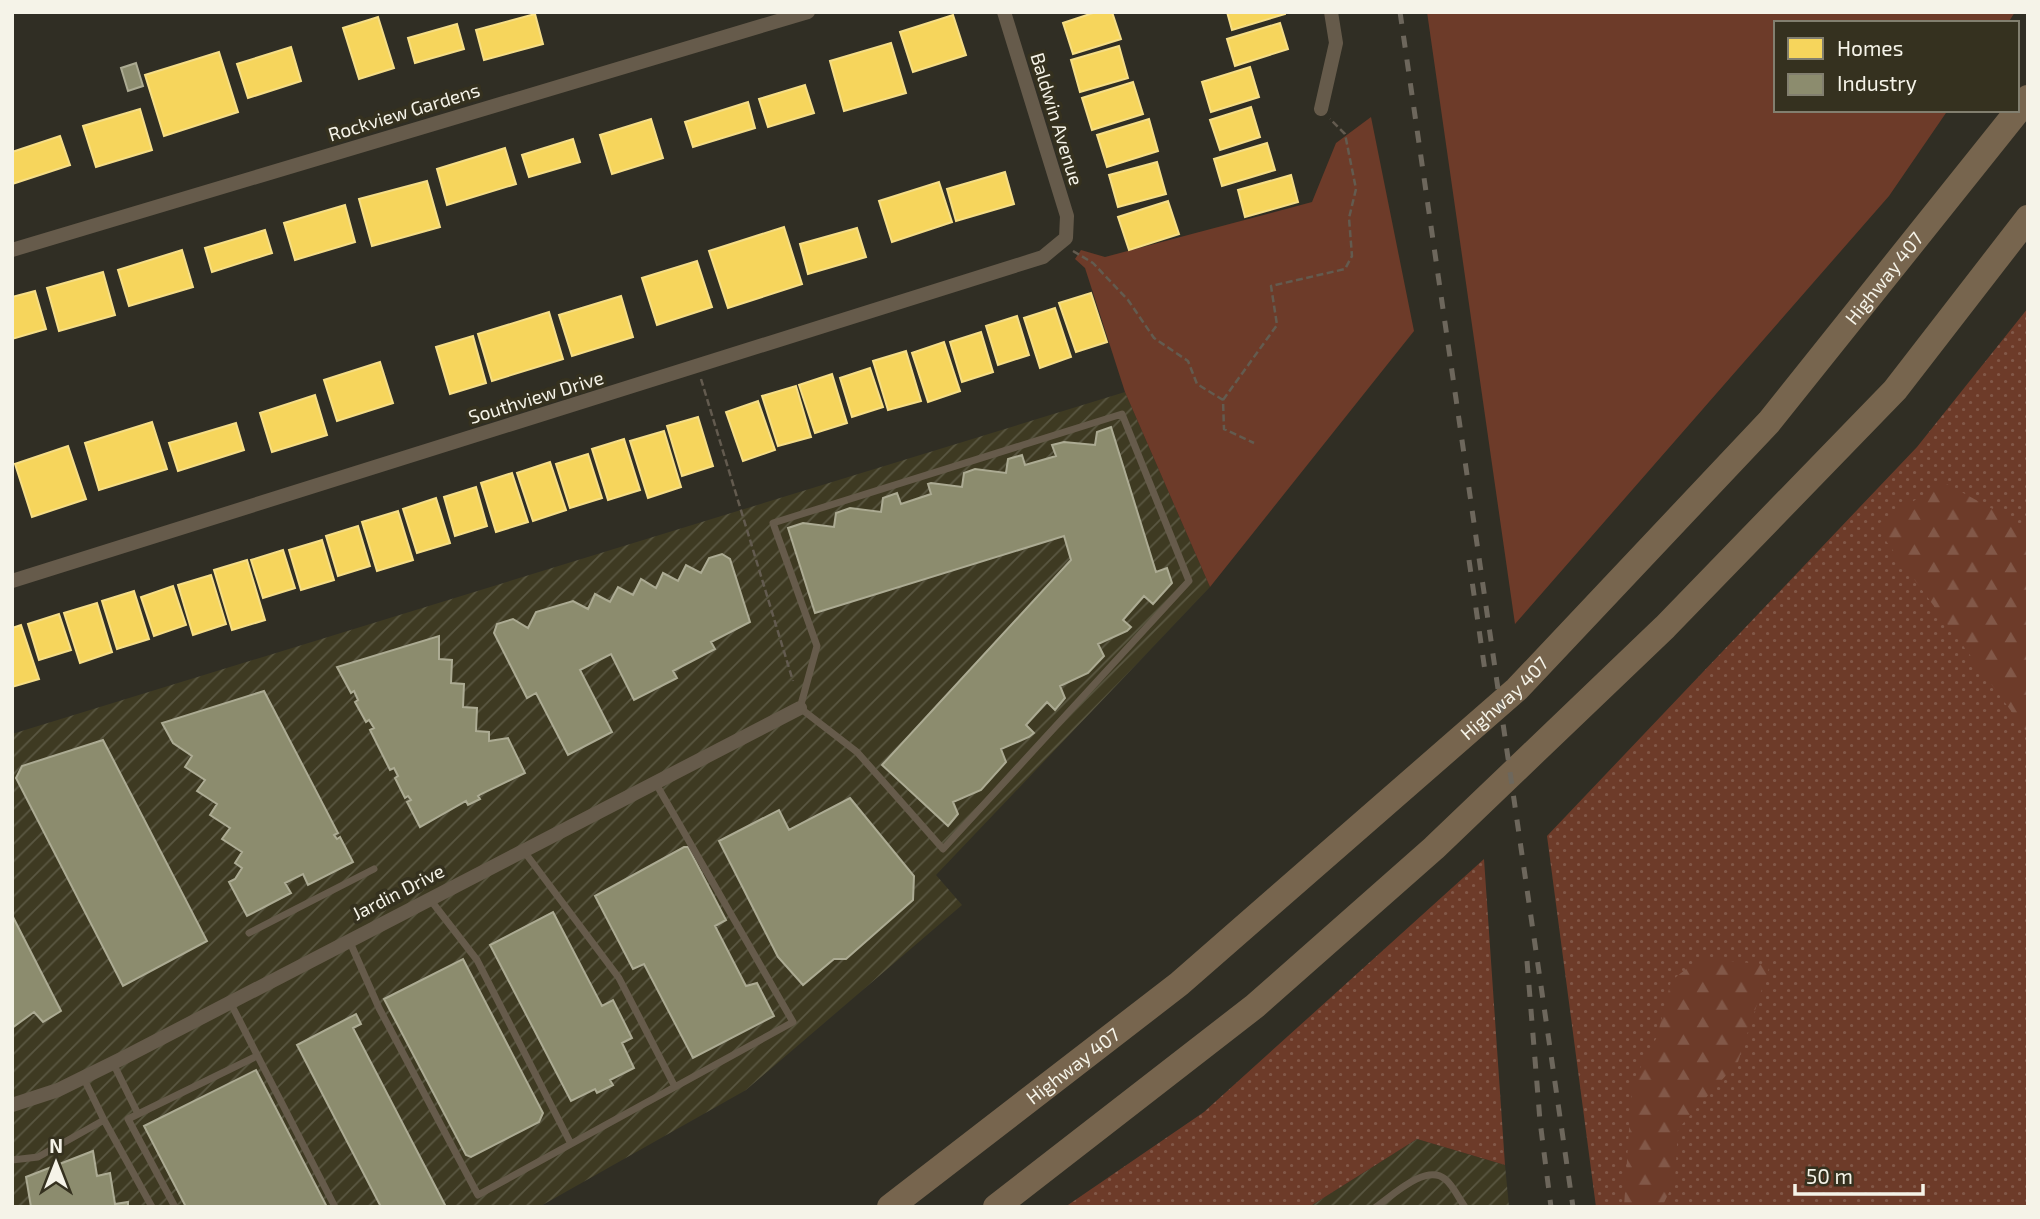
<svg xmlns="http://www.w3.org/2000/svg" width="2040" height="1219" font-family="'Exo 2',sans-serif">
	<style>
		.industrial { fill: url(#industrial-furrows) }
		.grass { fill: url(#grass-dots) }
		.forest { fill: url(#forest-firs) }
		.park { fill: #6d3b29 }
		.homes { fill: #f6d55c; stroke: #f6de86; stroke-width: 2 }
		.industry { fill: #8c8c6e; stroke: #acab93; stroke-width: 2 }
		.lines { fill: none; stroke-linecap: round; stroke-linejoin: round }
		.path { stroke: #635b4f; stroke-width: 2.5; stroke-dasharray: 7 3.5; stroke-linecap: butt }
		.lane { stroke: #665b4b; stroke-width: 7 }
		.street { stroke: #665b4b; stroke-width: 14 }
		.highway { stroke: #77654e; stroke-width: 26 }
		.rail { stroke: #6d675c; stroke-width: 5; stroke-dasharray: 12 12; stroke-linecap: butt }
		.labels { text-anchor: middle; stroke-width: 7; stroke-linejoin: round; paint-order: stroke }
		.street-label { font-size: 19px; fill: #f5f3e8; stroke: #35311f }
	</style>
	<defs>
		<pattern id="industrial-furrows" width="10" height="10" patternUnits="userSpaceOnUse" patternTransform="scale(1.75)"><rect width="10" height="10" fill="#3e3a22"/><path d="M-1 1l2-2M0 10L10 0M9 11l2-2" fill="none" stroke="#5a5742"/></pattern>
		<pattern id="grass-dots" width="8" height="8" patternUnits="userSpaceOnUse" patternTransform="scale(1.75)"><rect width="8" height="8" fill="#6d3b29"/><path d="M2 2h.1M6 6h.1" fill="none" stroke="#825848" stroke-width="1.8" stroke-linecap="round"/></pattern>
		<pattern id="forest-firs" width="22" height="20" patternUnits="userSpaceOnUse" patternTransform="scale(1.75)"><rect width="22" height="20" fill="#6d3b29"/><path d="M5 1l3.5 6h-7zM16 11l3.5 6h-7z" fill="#825848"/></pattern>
	</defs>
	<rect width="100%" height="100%" fill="#302e24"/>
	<path class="industrial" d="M1125 392 1210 587 936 875 962 905 746 1090 539 1207H12V734Z
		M1417 1139 1505 1165 1509 1207H1309Z"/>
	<path class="grass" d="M2028 308V1207H1596L1547 836 1917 447Z
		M1484 859 1505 1165 1417 1139 1309 1207H1065L1204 1112Z"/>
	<path class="forest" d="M1943 482 2022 525 2028 523V734L1875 526Z
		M1700 958 1770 965 1738 1062 1678 1129 1675 1180 1662 1207H1624L1632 1083 1657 1037 1671 981Z"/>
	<path class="park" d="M1427 12H2015L2008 23H1776V110H1948L1889 196 1515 624Z
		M1371 117 1414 331 1210 587 1125 392 1085 268 1075 259 1081 250 1105 257 1312 202 1336 143Z"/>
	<path class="homes" d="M1096 12H1112L1121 39 1073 54 1063 23Z
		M1227 12H1285V14L1232 30Z
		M535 14 543 44 484 60 476 30Z
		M953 15 966 55 913 72 900 32Z
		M378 17 394 68 359 79 343 28Z
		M1280 23 1288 49 1235 66 1227 39Z
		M457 24 464 49 415 63 408 38Z
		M891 43 906 93 844 111 830 61Z
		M1119 46 1128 78 1080 92 1071 60Z
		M291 47 301 81 248 98 237 64Z
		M219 52 238 112 164 136 145 75Z
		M1250 67 1259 97 1211 112 1202 82Z
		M1133 82 1143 114 1092 130 1082 98Z
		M805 85 814 113 768 127 759 99Z
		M748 102 755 128 693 147 685 122Z
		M1251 107 1260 137 1220 150 1210 120Z
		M140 109 152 150 96 167 83 126Z
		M651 119 663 158 612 174 600 135Z
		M1149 119 1158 151 1107 167 1097 135Z
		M60 136 70 165 12 184V152Z
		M573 139 580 162 529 177 522 155Z
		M1267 143 1275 170 1222 186 1214 159Z
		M505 148 516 184 447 205 437 169Z
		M1157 162 1166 194 1118 207 1109 175Z
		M1005 172 1014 204 956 221 947 189Z
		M1291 175 1298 202 1245 217 1238 190Z
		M427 181 440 227 372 246 359 199Z
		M939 182 952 222 892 242 879 201Z
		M1168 201 1179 234 1129 250 1118 217Z
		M345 205 355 242 295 260 284 223Z
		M784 227 802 284 728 308 709 251Z
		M857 228 866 257 808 274 800 244Z
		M265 230 272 253 212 272 205 248Z
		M182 250 193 287 129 306 118 270Z
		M697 261 712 307 657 325 642 278Z
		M103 272 115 315 59 331 47 288Z
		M35 291 46 329 12 339V297Z
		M1091 293 1107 342 1076 352 1059 303Z
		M621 296 633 337 572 356 559 315Z
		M1055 308 1071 357 1040 368 1024 318Z
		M549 312 563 359 492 381 478 334Z
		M1017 316 1029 355 998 365 986 326Z
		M981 332 993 372 962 382 950 342Z
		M473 336 486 383 450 394 436 347Z
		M944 342 960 391 928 402 912 353Z
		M906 351 921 401 888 410 873 361Z
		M380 362 393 403 337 421 324 380Z
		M870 368 883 407 852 417 840 378Z
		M832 374 847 423 815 433 799 385Z
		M796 386 811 437 778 446 762 396Z
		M315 395 327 435 272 452 260 413Z
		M758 401 775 450 743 461 726 412Z
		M698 417 713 466 682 476 667 426Z
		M152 422 167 469 99 490 85 443Z
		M236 423 244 450 178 471 169 443Z
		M664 431 681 487 648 498 630 441Z
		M624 439 640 490 608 500 592 449Z
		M68 446 86 499 32 517 15 464Z
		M588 454 602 498 570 508 556 464Z
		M550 462 566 510 533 521 517 473Z
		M512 473 528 522 496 532 481 483Z
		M476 487 487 526 455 536 444 497Z
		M436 498 450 543 417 553 403 509Z
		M398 511 413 560 377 571 362 522Z
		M358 526 370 566 338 576 326 536Z
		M322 540 334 580 301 590 289 550Z
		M283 550 295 588 263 598 251 560Z
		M247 560 265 620 232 630 214 570Z
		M211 575 226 624 193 635 178 585Z
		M173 586 186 625 154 636 141 597Z
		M134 591 149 639 117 649 102 601Z
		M97 603 112 652 80 663 64 613Z
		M59 614 71 650 39 660 28 624Z
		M21 625 39 679 12 687V628Z"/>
	<path class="industry" d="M136 63 143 86 128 91 121 68Z
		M1111 427 1156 572 1167 568 1172 583 1153 604 1144 596 1123 620 1131 627 1127 631 1098 644 1104 656 1088 673 1060 686 1065 698 1055 710 1047 702 1026 725 1034 733 1029 737 1001 749 1006 762 981 790 953 802 958 814 948 826 882 765 1071 560 1064 536 815 613 788 528 803 523 834 527 836 513 850 508 881 512 883 498 897 493 901 504 931 494 928 484 931 483 962 487 964 473 975 469 1006 473 1008 459 1022 455 1025 465 1056 456 1052 445 1064 442 1095 445 1097 432Z
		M722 554 730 559 750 622 711 642 715 649 673 671 677 678 634 700 611 654 580 670 612 732 568 755 536 693 527 698 494 633 497 624 513 619 528 628 536 612 573 601 588 609 595 594 610 602 618 587 633 595 641 579 656 588 663 573 678 581 686 565 701 573 709 558Z
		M439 636V659L452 660 451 683 464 684 463 707 477 708 476 731 489 732V741L508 738 525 773 481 794 478 796 480 799 468 805 466 801 420 827 407 802 411 800 408 796 405 798 395 778 398 776 394 768 390 770 370 730 374 728 369 720 366 722 355 702 358 700 354 691 351 693 337 667Z
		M264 691 338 833 334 835 337 839 340 837 353 862 308 885 303 874 285 883 291 893 247 916 229 882 235 879 242 868 235 863 242 852 222 839 230 828 210 815 217 804 197 791 205 780 185 767 192 756 173 743 162 723Z
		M103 740 207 941 123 986 16 778 22 766Z
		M850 798 914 876 913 900 846 959H834L803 985 778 957 719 841 779 810 789 830Z
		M684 847H688L726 920 715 926 746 986 757 983 774 1016 693 1058 644 964 633 969 595 896Z
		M553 912 602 1006 613 1000 632 1038 622 1043 634 1068 610 1080 613 1085 597 1093 595 1089 571 1101 490 945Z
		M12 915 61 1011 43 1022 34 1012 12 1028Z
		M463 959 543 1113 539 1122 471 1157 466 1155 384 999Z
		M356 1014 361 1024 353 1028 445 1205 442 1207H381L297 1045Z
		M256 1070 327 1207H186L144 1126Z
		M93 1151 97 1176 110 1173 115 1204 128 1202V1207H31L26 1177Z"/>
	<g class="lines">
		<path class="path" d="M1073 251 1093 263 1128 300 1154 338 1188 361 1197 384 1223 400 1224 429 1254 443
			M701 379 793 681
			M1223 400 1277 325 1271 286 1345 269 1352 256 1349 218 1356 189 1345 134 1330 119"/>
		<path class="lane" d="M1122 414 1189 581 943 849 857 752 800 708 817 646 773 523Z
			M523 850 619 978 675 1087
			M429 898 477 960 571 1144
			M249 933 374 869
			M349 940 379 1008 478 1195 793 1022 655 782
			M230 1002 335 1207
			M113 1063 138 1114
			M104 1120 152 1207
			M12 1160 38 1157 104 1120 83 1077
			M175 1207 128 1119 257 1056
			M1376 1207C1392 1196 1426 1163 1445 1179 1453 1185 1459 1199 1465 1207"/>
		<path class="street" d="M1321 109 1336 43 1331 12
			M12 250 808 12
			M12 581 1043 257 1066 238 1067 216 1004 12
			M12 1105 58 1090 123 1058 800 708"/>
		<g class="highway">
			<path id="s1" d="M890 1207 1179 984 1517 689 1769 422 2028 98"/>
			<path d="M996 1207 1255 1006 1434 848 1665 627 1895 390 2028 218"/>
		</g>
		<path class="rail" d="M1400 12 1573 1207
			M1469 560 1485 671
			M1527 961 1540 1121 1551 1207"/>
	</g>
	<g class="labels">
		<g class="street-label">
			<text transform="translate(404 112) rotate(-17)" y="7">Rockview Gardens</text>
			<text transform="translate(1057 119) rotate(73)" y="7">Baldwin Avenue</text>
			<text dy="7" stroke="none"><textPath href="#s1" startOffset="1365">Highway 407</textPath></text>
			<text transform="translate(536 397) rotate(-17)" y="7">Southview Drive</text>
			<text dy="7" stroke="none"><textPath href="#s1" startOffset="798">Highway 407</textPath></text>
			<text transform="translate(398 892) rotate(-27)" y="7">Jardin Drive</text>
			<text dy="7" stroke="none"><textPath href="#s1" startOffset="231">Highway 407</textPath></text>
		</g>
	</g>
	<rect width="2040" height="1219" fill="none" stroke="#f5f3e8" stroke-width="28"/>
	<rect x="1774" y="21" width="245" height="91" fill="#35311f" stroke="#827f6f" stroke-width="2"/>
	<rect x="1788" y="38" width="35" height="21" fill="#f6d55c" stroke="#827f6f" stroke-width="2"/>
	<text x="1837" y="56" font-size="21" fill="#f5f3e8">Homes</text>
	<rect x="1788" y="74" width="35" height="21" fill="#8c8c6e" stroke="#827f6f" stroke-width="2"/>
	<text x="1837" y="91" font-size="21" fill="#f5f3e8">Industry</text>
	<g transform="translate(56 1163)" stroke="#35311f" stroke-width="5" paint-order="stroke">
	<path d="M0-5L12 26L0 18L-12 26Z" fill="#f5f3e8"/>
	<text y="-10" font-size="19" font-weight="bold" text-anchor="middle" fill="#f5f3e8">N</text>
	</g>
	<path d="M1795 1184v10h128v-10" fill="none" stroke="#f5f3e8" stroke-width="3.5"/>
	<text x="1806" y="1184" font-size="21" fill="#f5f3e8" stroke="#35311f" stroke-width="5" paint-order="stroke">50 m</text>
</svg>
